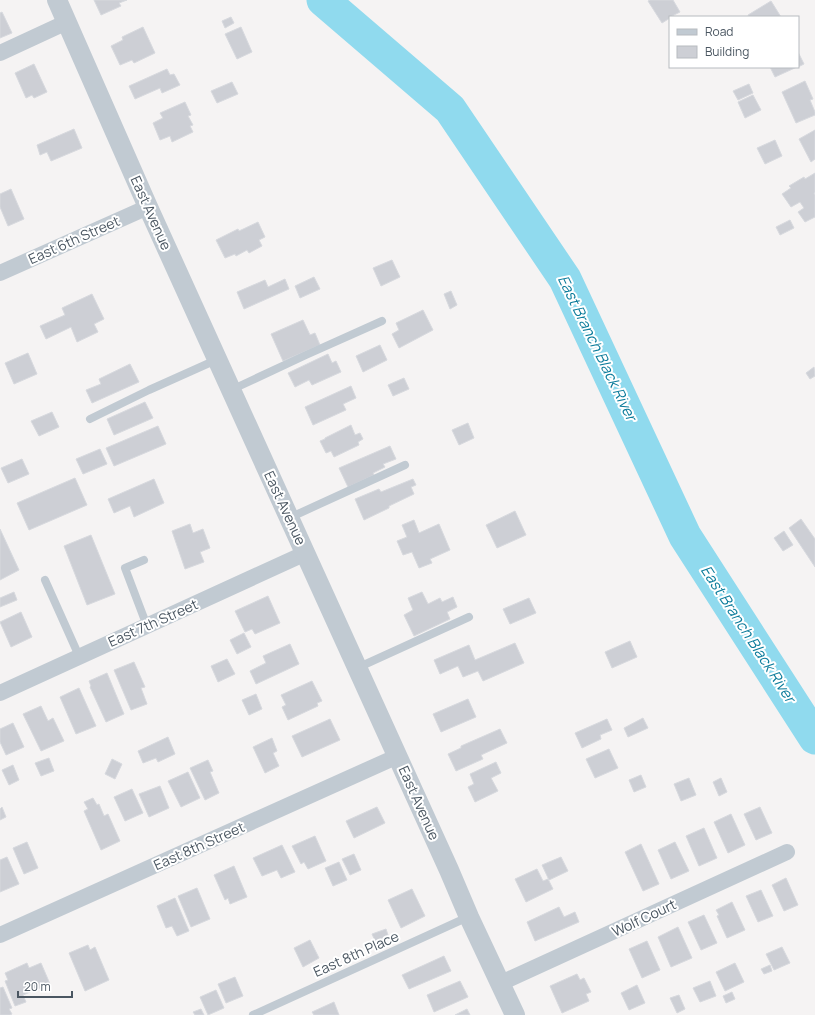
<svg xmlns="http://www.w3.org/2000/svg" width="815" height="1015" font-family="Manrope,sans-serif">
	<style>
		.lines { fill: none; stroke-linecap: round; stroke-linejoin: round }
		.river { stroke: #90daee; stroke-width: 33 }
		.building { fill: #cdcfd5; stroke: #d7d9de }
		.service { stroke: #c1cad2; stroke-width: 8 }
		.minor { stroke: #c1cad2; stroke-width: 16 }
		.tertiary { stroke: #c1cad2; stroke-width: 20 }
		.labels { text-anchor: middle; stroke-width: 4; stroke-linejoin: round; paint-order: stroke }
		.street-label { font-size: 14px; fill: #4a5661; stroke: #fff }
		.water-label { font-size: 15px; font-style: italic; fill: #0c7c9b; stroke: #fff }
	</style>
	<rect width="100%" height="100%" fill="#f5f3f3"/>
	<g class="lines">
		<path class="river" d="M323 0 450 109 565 279 685 536 815 738"/>
	</g>
	<path class="building" d="M94 0H127L119 3 121 6 101 15Z
		M650 0H673L680 12 670 17V18L662 23 648 1Z
		M771 1 781 17H749L748 15Z
		M2 12 12 33 0 38V13Z
		M231 17 234 23 225 28 222 21Z
		M143 27 155 53 134 63 132 60 120 65 111 46 123 40 122 37Z
		M241 27 252 52 237 59 225 34Z
		M798 52 804 64 798 67Z
		M34 64 47 92 34 98 32 95 26 98 15 73Z
		M770 67H797L775 77Z
		M167 69 170 75 174 74 180 85 162 93 160 88 135 99 129 86Z
		M805 81 813 99 810 100 815 112V115L796 123 782 92Z
		M232 82 238 94 217 103 211 91Z
		M749 84 753 93 738 100 733 91Z
		M753 95 761 110 745 118 738 102Z
		M185 102 191 115 188 116 193 125 190 126 193 132 172 142 170 136 160 140 153 123 163 118 160 113Z
		M74 129 82 148 51 161 47 152 40 155 37 145Z
		M815 130V159L811 162 799 139Z
		M775 140 782 156 765 164 757 148Z
		M815 173V192L814 193 815 195V217L805 222 798 212 804 208 800 202 791 207 782 194 791 188 789 186 804 177 805 179Z
		M11 189 24 219 8 226 0 207V194Z
		M790 220 794 228 780 235 776 227Z
		M258 222 265 237 259 240 262 246 249 253 247 250 236 256 235 254 225 258 216 240 238 229 239 231Z
		M392 260 400 277 381 286 373 268Z
		M314 277 320 289 300 298 295 286Z
		M285 279 289 289 244 309 237 292 265 280 268 287Z
		M451 291 457 305 450 309 444 294Z
		M92 294 104 319 94 324 98 332 77 342 71 327 46 339 40 326 65 315 62 308Z
		M423 310 433 330 399 348 392 334 399 330 396 323Z
		M303 320 310 335 315 333 320 345 283 361 271 334Z
		M380 345 387 360 363 372 356 356Z
		M28 353 37 374 14 384 5 363Z
		M328 354 332 363 336 361 341 372 312 385 309 380 295 387 288 373Z
		M130 364 139 382 92 403 86 390 101 384 99 379Z
		M814 367 815 376 810 379 806 373Z
		M404 378 409 389 393 396 388 385Z
		M351 386 356 398 343 404 346 410 313 425 305 407Z
		M145 402 153 418 114 435 107 419Z
		M52 412 59 427 39 436 31 421Z
		M468 423 474 438 459 445 452 430Z
		M351 425 355 435 360 433 363 439 358 442 359 445 334 457 331 451 326 453 320 441 325 439V438Z
		M158 426 166 444 114 466 106 448Z
		M390 446 396 459 383 464 385 467 373 473 374 475 348 487 339 468Z
		M100 449 107 464 83 474 76 459Z
		M22 459 29 474 8 483 1 468Z
		M75 478 87 505 29 530 17 503Z
		M154 479 164 503 134 517 130 506 114 513 108 499Z
		M413 479 416 485 411 487 414 494 389 506V508L364 520 355 499 379 489 381 492Z
		M515 511 526 535 497 548 486 525Z
		M801 519 815 539V567L789 528Z
		M414 520 419 533 439 524 450 550 430 559 432 563 419 568 412 552 403 555 397 541 407 537 402 525Z
		M190 524 193 533 203 529 210 548 200 552 204 562 185 569 172 531Z
		M0 529 19 570 0 580Z
		M784 531 793 545 783 551 774 538Z
		M91 535 115 594 87 605 64 546Z
		M14 592 17 600 0 607V598Z
		M422 592 428 604 440 598 442 602 453 597 457 607 447 612 450 619 414 636 404 615 413 610 408 598Z
		M268 596 280 623 255 634 252 629 245 632 235 611Z
		M529 598 536 613 510 624 503 609Z
		M21 612 32 637 11 647 0 622Z
		M244 633 251 647 237 654 230 640Z
		M630 641 637 657 612 668 605 652Z
		M515 643 524 663 483 681 478 671 463 677 458 666 440 674 434 660 469 645 475 660Z
		M290 644 299 664 256 684 250 671 266 663 263 656Z
		M227 659 235 674 218 682 211 666Z
		M134 662 145 687 141 688 147 704 131 710 114 670Z
		M107 673 124 714 106 722 90 687 91 686 89 681Z
		M312 681 322 701 317 703 318 706 288 720 282 707 286 705 281 695Z
		M79 688 96 726 76 734 60 697Z
		M256 694 262 709 249 715 242 700Z
		M468 699 476 717 441 732 433 714Z
		M41 706 48 721 53 718 64 741 41 751 23 714Z
		M643 718 648 728 628 737 624 728Z
		M330 719 340 740 302 757 292 736Z
		M607 719 612 730 600 735 601 739 582 748 575 733Z
		M13 723 24 747 6 755 0 742V729Z
		M500 729 507 743 481 755 483 759 456 771 448 754 461 748V746Z
		M168 737 175 754 158 762 156 758 143 763 138 751Z
		M272 738 277 751 273 753 279 766 265 773 253 747Z
		M609 749 618 768 595 778 586 759Z
		M49 758 54 771 41 776 35 763Z
		M112 759 122 764 115 779 105 774Z
		M208 760 213 771 210 772 219 793 205 800 190 768Z
		M496 762 501 773 491 778 498 791 475 802 468 787 474 784 470 774Z
		M13 765 19 780 9 785 2 770Z
		M188 772 200 798 181 807 168 781Z
		M641 775 646 787 634 792 629 780Z
		M689 778 696 795 681 801 674 784Z
		M721 778 727 792 719 796 713 782Z
		M160 786 169 808 149 817 139 794Z
		M132 789 143 813 125 821 114 797Z
		M93 798 97 805 99 804 104 816 108 814 120 841 101 850 84 811 88 809 84 802Z
		M2 807 6 817 0 820V809Z
		M377 807 385 823 354 838 346 821Z
		M760 807 772 833 756 840 744 814Z
		M731 814 745 845 728 853 714 822Z
		M704 828 717 858 699 866 686 836Z
		M315 836 326 861 308 869 304 862 301 864 292 846Z
		M27 842 38 868 24 874 13 848Z
		M675 842 689 871 671 879 658 850Z
		M641 844 659 884 643 891 625 852Z
		M282 845 295 872 281 878 277 870 262 876 253 858Z
		M354 854 361 870 350 875 342 859Z
		M7 857 19 884 0 892V860Z
		M561 857 568 871 549 880 542 865Z
		M339 862 347 880 333 886 325 868Z
		M234 866 247 897 230 904 228 898 225 900 214 875Z
		M537 869 543 881 548 879 553 889 526 902 515 879Z
		M786 878 798 905 784 911 772 885Z
		M197 888 210 919 191 927 178 896Z
		M412 889 425 916 401 928 388 900Z
		M761 890 773 916 758 922 746 896Z
		M175 898 189 931 177 936 172 926 166 928 157 906Z
		M732 902 745 930 727 938 717 916 719 915 716 910Z
		M559 907 564 917 575 912 579 922 535 941 527 922Z
		M704 915 717 943 701 950 688 922Z
		M678 927 692 958 671 967 658 937Z
		M386 929 389 938 376 943 372 934Z
		M310 940 319 958 303 967 294 948Z
		M647 941 660 970 642 978 629 949Z
		M88 945 90 950 95 947 109 980 85 991 69 953Z
		M782 947 790 963 774 970 766 954Z
		M444 956 451 971 409 989 402 975Z
		M27 963 29 968 41 963 50 984 23 995 26 1002 15 1006 5 981 8 980 5 973Z
		M735 963 744 982 725 991 716 972Z
		M770 965 772 971 764 974 761 969Z
		M577 974 580 980 584 978 591 992 586 994 589 1001 562 1013 550 986Z
		M235 977 243 996 226 1003 218 984Z
		M460 981 468 997 434 1012 427 995Z
		M710 981 716 996 700 1002 693 988Z
		M637 985 645 1003 629 1010 621 993Z
		M3 987 12 1008 9 1009 12 1014 10 1015H0V988Z
		M216 990 224 1008 208 1015 200 997Z
		M732 992 735 999 726 1003 723 996Z
		M679 995 685 1009 677 1013 670 998Z
		M334 1002 339 1015H314L312 1012Z
		M201 1009 204 1015H195L193 1012Z
		M467 1009 470 1015H455Z"/>
	<g class="lines">
		<path class="service" d="M231 390 306 355 382 321
			M90 419 149 390 216 360
			M289 518 405 465
			M144 560 125 568 147 626
			M45 580 79 656
			M357 668 469 617
			M253 1015 468 917"/>
		<path class="minor" d="M0 53 67 22
			M0 273 148 207
			M0 693 306 553
			M0 935 398 756
			M501 983 787 852"/>
		<path class="tertiary" d="M57 0 148 207 449 870 469 917 515 1015"/>
	</g>
	<g class="labels">
		<g class="street-label">
			<text transform="translate(151 213) rotate(66)" y="5">East Avenue</text>
			<text transform="translate(74 240) rotate(-24)" y="5">East 6th Street</text>
			<text transform="translate(285 508) rotate(65)" y="5">East Avenue</text>
			<text transform="translate(153 623) rotate(-24)" y="5">East 7th Street</text>
			<text transform="translate(419 803) rotate(66)" y="5">East Avenue</text>
			<text transform="translate(199 846) rotate(-24)" y="5">East 8th Street</text>
			<text transform="translate(644 918) rotate(-25)" y="5">Wolf Court</text>
			<text transform="translate(356 954) rotate(-24)" y="5">East 8th Place</text>
		</g>
		<g class="water-label">
			<text transform="translate(597 348) rotate(64)" y="5">East Branch Black River</text>
			<text transform="translate(748 634) rotate(57)" y="5">East Branch Black River</text>
		</g>
	</g>
	<rect x="669" y="16" width="130" height="52" fill="#ffffff" stroke="#b7bbc0"/>
	<rect x="677" y="29" width="20" height="6" fill="#c1cad2" stroke="#b7bbc0"/>
	<text x="705" y="36" font-size="12" fill="#4a5661">Road</text>
	<rect x="677" y="46" width="20" height="12" fill="#cdcfd5" stroke="#b7bbc0"/>
	<text x="705" y="56" font-size="12" fill="#4a5661">Building</text>
	<path d="M18 991v6h54v-6" fill="none" stroke="#4a5661" stroke-width="2"/>
	<text x="24" y="991" font-size="12" fill="#4a5661" stroke="#ffffff" stroke-width="3" paint-order="stroke">20 m</text>
</svg>
